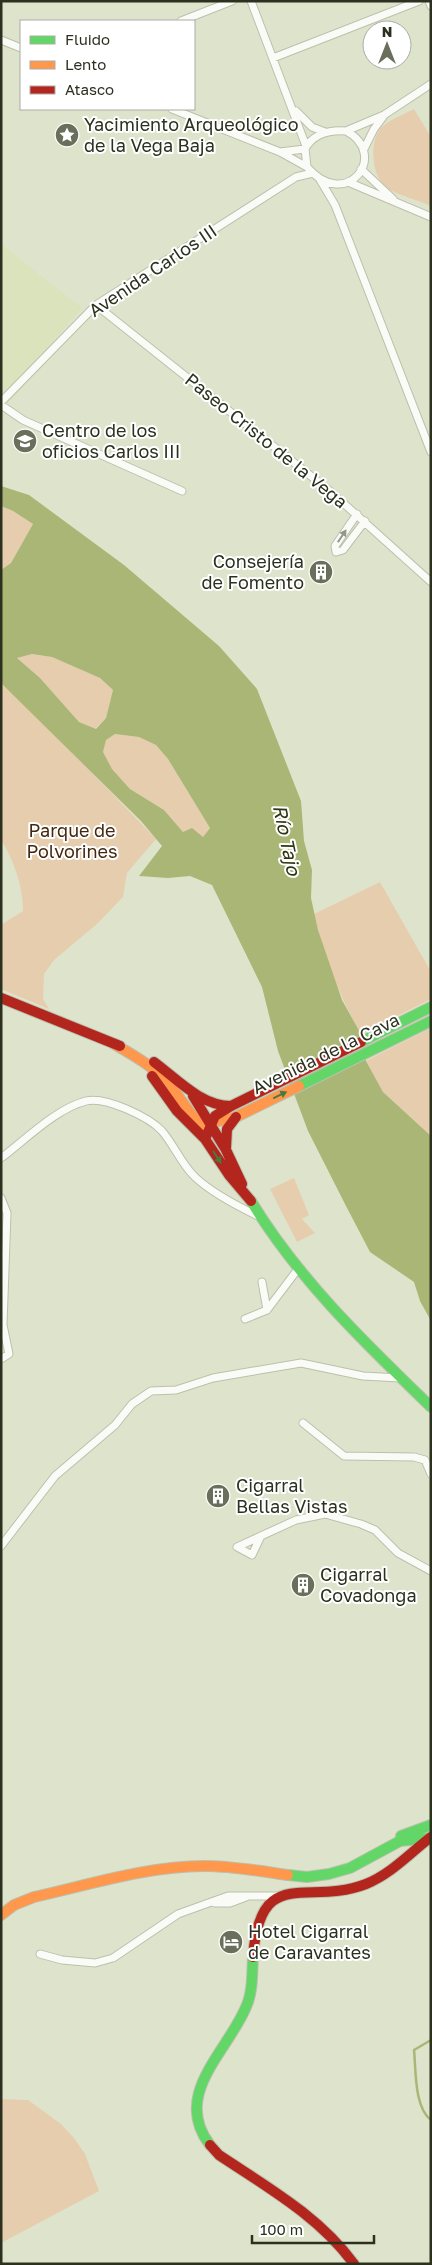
<svg xmlns="http://www.w3.org/2000/svg" width="432" height="2265" font-family="'Golos Text',sans-serif">
	<style>
		.built { fill: #dae3bc }
		.green { fill: #e6cdae }
		.water { fill: #aab675; fill-rule: evenodd }
		.lines { fill: none; stroke-linecap: round; stroke-linejoin: round }
		.stream { stroke: #aab675; stroke-width: 2.5 }
		.street-casing { stroke: #bbc0ad; stroke-width: 9 }
		.fast-casing { stroke: #bbc0ad; stroke-width: 12 }
		.slow-casing { stroke: #bbc0ad; stroke-width: 12 }
		.jam-casing { stroke: #bbc0ad; stroke-width: 12 }
		.street { stroke: #fafbf7; stroke-width: 7 }
		.fast { stroke: #63d668; stroke-width: 10 }
		.slow { stroke: #ff974d; stroke-width: 10 }
		.jam { stroke: #b3261e; stroke-width: 10 }
		.oneway { fill: #93968a }
		.oneway2 { fill: #457b3f }
		.labels { text-anchor: middle; stroke-width: 4; stroke-linejoin: round; paint-order: stroke }
		.poi-label { font-size: 18px; fill: #2c301e; stroke: #fff; text-anchor: start }
		.street-label { font-size: 18px; fill: #2c301e; stroke: #fff }
		.park-label { font-size: 18px; fill: #43270f; stroke: #fff }
		.water-label { font-size: 19px; font-style: italic; fill: #2f3511; stroke: #fff }
	</style>
	<rect width="100%" height="100%" fill="#dee4cc"/>
	<path class="built" d="M1 244 82 308 50 345 56 351 1 411Z"/>
	<path class="green" d="M414 109 431 137V206C417 200 401 196 388 189 371 178 368 139 383 126 392 119 404 114 414 109Z
		M1 506 13 511 33 524 11 563 1 570Z
		M32 654 52 657 100 678 113 690 106 718 95 729 79 722 40 678 17 658Z
		M1 683 51 730 156 839 127 873 123 897 97 924 54 960 44 974 43 999 49 1009 1 989V925L23 911C23 886 14 861 1 840Z
		M115 734 139 737 156 745 168 759 210 828 203 837 183 832 164 810 130 789 112 769 103 752 106 740Z
		M380 882 431 972V999L361 1034C340 997 323 956 314 914Z
		M431 1028V1136L383 1092 366 1061Z
		M294 1178 309 1215 302 1219 315 1233 297 1242 270 1189Z
		M1 2099 28 2100 61 2124 74 2138 85 2154 99 2191 1 2243Z"/>
	<path class="water" d="M1 486 29 495 124 565 219 646 257 689 301 801 304 841 312 870 311 898 318 930 342 1000 361 1034 366 1061 383 1092 431 1136V1321L420 1301 414 1282 370 1252 346 1206 308 1131 278 1051 262 987 212 885 190 876 168 878 139 876 162 846 141 821 1 683V570L11 563 33 524 13 511 1 506ZM32 654 52 657 100 678 113 690 106 718 96 729 79 722 40 678 17 658ZM115 734 139 737 156 745 168 759 210 828 203 837 192 828 183 832 164 810 130 789 112 769 103 752 106 740Z"/>
	<g class="lines">
		<path class="stream" d="M431 2040 414 2050C416 2069 414 2108 431 2120"/>
		<g class="street-casing">
			<path id="street" d="M251 1 306 146
				M429 1 431 6
				M181 21 232 1
				M1 40 21 48
				M273 58 419 1
				M172 109 280 152 307 167
				M296 111 312 127 325 132
				M346 131C390 154 347 213 307 167L305 149C313 134 329 130 346 131Z
				M346 131 384 115 431 84
				M364 149 374 129 383 117
				M280 152 305 149
				M361 169 393 199
				M319 178 335 205 431 452
				M348 182 431 217
				M96 305 331 492 431 582
				M1 402 96 305 296 177 313 173
				M1 405 23 420 182 491
				M357 514 335 546 336 552 343 550 365 521
				M1 1158C25 1140 57 1108 86 1101 105 1096 149 1117 162 1131 174 1145 182 1165 195 1177 212 1193 239 1207 260 1217
				M1 1198 7 1213 3 1325 9 1354 1 1359
				M262 1282 267 1310
				M245 1319 267 1310 298 1269
				M303 1423 344 1456 414 1457 425 1460 431 1474
				M260 1538 252 1555 237 1547 296 1520 325 1514 361 1524 375 1530 398 1553 431 1571
				M1 1546 55 1476 115 1425 132 1404 151 1391 176 1390 213 1378 301 1363 363 1376 400 1378
				M215 1903H230L246 1897
				M40 1954 62 1960 95 1963 113 1958 178 1914 228 1896H280"/>
		</g>
		<g class="fast-casing">
			<path id="fast" d="M361 1042 431 1007
				M299 1086 431 1021
				M251 1201C299 1280 365 1343 431 1407
				M401 1836 431 1825
				M288 1875 307 1877 329 1874 350 1868 400 1841 430 1838
				M210 2145C171 2095 228 2051 246 2007 253 1992 252 1973 253 1957"/>
		</g>
		<g class="slow-casing">
			<path id="slow" d="M114 1044C133 1055 153 1066 168 1083 180 1096 187 1113 202 1125L236 1117 299 1086
				M1 1915 14 1905 34 1897C88 1885 148 1866 204 1866 232 1866 260 1871 288 1875"/>
		</g>
		<g class="jam-casing">
			<path id="jam" d="M1 998 120 1046
				M154 1062C177 1079 201 1106 231 1106
				M152 1076 177 1111 205 1139 229 1175 251 1201
				M193 1096 226 1150 242 1184
				M205 1139 215 1116 231 1106 361 1042
				M226 1148 227 1129 236 1117
				M253 1957C260 1863 307 1907 366 1884 391 1874 410 1853 431 1837
				M210 2145 219 2155C267 2187 319 2216 354 2264"/>
		</g>
		<use href="#street" class="street"/>
		<use href="#fast" class="fast"/>
		<use href="#slow" class="slow"/>
		<use href="#jam" class="jam"/>
	</g>
	<defs><path id="oneway-solid" d="M-6-.8H1V-3.2L6.5 0L1 3.2V.8H-6Z" transform="scale(1.25)"/></defs>
	<use class="oneway" href="#oneway-solid" transform="translate(342 536) rotate(-56)"/>
	<g class="oneway2">
		<use href="#oneway-solid" transform="translate(280 1095) rotate(-26)"/>
		<use href="#oneway-solid" transform="translate(217 1157) rotate(57)"/>
	</g>
	<defs>
		<g id="sight-disc" transform="scale(1.25)"><circle r="9.5" fill="#6a6f5b" stroke="#fff"/><path d="M0-6L1.8-2.2L6-1.7L2.9 1.2L3.7 5.4L0 3.3L-3.7 5.4L-2.9 1.2L-6-1.7L-1.8-2.2Z" fill="#fff"/></g>
		<g id="school-disc" transform="scale(1.25)"><circle r="9.5" fill="#6a6f5b" stroke="#fff"/><path d="M0-5L7-2L0 1L-7-2ZM-4 1L0 2.5L4 1V4Q0 6-4 4Z" fill="#fff"/></g>
		<g id="building-disc" transform="scale(1.25)"><circle r="9.5" fill="#6a6f5b" stroke="#fff"/><path d="M-4-6H4V6H1V3H-1V6H-4ZM-2.5-4.3h1.7v1.8h-1.7ZM.8-4.3h1.7v1.8H.8ZM-2.5-1h1.7V.8h-1.7ZM.8-1h1.7V.8H.8Z" fill="#fff"/></g>
		<g id="hotel-disc" transform="scale(1.25)"><circle r="9.5" fill="#6a6f5b" stroke="#fff"/><path d="M-6-4.5h1.5V1H6V5H4.5V3h-9V5H-6ZM-4 0a1.8 1.8 0 1 1 3.6 0ZM.5 0V-2.5h3Q6-2.5 6 0Z" fill="#fff"/></g>
	</defs>
	<g fill-rule="evenodd">
		<use href="#sight-disc" x="67" y="135"/>
		<use href="#school-disc" x="25" y="441"/>
		<use href="#building-disc" x="321" y="572"/>
		<use href="#building-disc" x="218" y="1496"/>
		<use href="#building-disc" x="303" y="1585"/>
		<use href="#hotel-disc" x="231" y="1942"/>
	</g>
	<g class="labels">
		<g class="poi-label">
			<text x="84" y="131">Yacimiento Arqueológico<tspan x="84" dy="21">de la Vega Baja</tspan></text>
			<text x="42" y="437">Centro de los<tspan x="42" dy="21">oficios Carlos III</tspan></text>
			<text x="304" y="568" text-anchor="end">Consejería<tspan x="304" dy="21">de Fomento</tspan></text>
			<text x="236" y="1492">Cigarral<tspan x="236" dy="21">Bellas Vistas</tspan></text>
			<text x="320" y="1581">Cigarral<tspan x="320" dy="21">Covadonga</tspan></text>
			<text x="248" y="1938">Hotel Cigarral<tspan x="248" dy="21">de Caravantes</tspan></text>
		</g>
		<g class="street-label">
			<text transform="translate(153 271) rotate(-34)" y="6">Avenida Carlos III</text>
			<text transform="translate(266 441) rotate(39)" y="6">Paseo Cristo de la Vega</text>
			<text transform="translate(326 1054) rotate(-26)" y="6">Avenida de la Cava</text>
		</g>
		<g class="park-label">
			<text x="72" y="837">Parque de<tspan x="72" dy="21">Polvorines</tspan></text>
		</g>
		<g class="water-label">
			<text transform="translate(287 840) rotate(78)" y="7">Río Tajo</text>
		</g>
	</g>
	<rect width="432" height="2265" fill="none" stroke="#2c301e" stroke-width="5"/>
	<rect x="20" y="20" width="175" height="90" fill="#ffffff" stroke="#abaca5"/>
	<rect x="30" y="36" width="25" height="8" fill="#63d668" stroke="#abaca5"/>
	<text x="65" y="45" font-size="15" fill="#2c301e">Fluido</text>
	<rect x="30" y="61" width="25" height="8" fill="#ff974d" stroke="#abaca5"/>
	<text x="65" y="70" font-size="15" fill="#2c301e">Lento</text>
	<rect x="30" y="86" width="25" height="8" fill="#b3261e" stroke="#abaca5"/>
	<text x="65" y="95" font-size="15" fill="#2c301e">Atasco</text>
	<g transform="translate(387 45)"><circle r="24" fill="#ffffff" stroke="#abaca5"/>
	<path d="M0-4L9 19L0 12L-9 19Z" fill="#6a6f5b"/>
	<text y="-8" font-size="14" font-weight="bold" text-anchor="middle" fill="#2c301e">N</text>
	</g>
	<path d="M252 2235v8h122v-8" fill="none" stroke="#2c301e" stroke-width="2.5"/>
	<text x="260" y="2235" font-size="15" fill="#2c301e" stroke="#ffffff" stroke-width="4" paint-order="stroke">100 m</text>
</svg>
